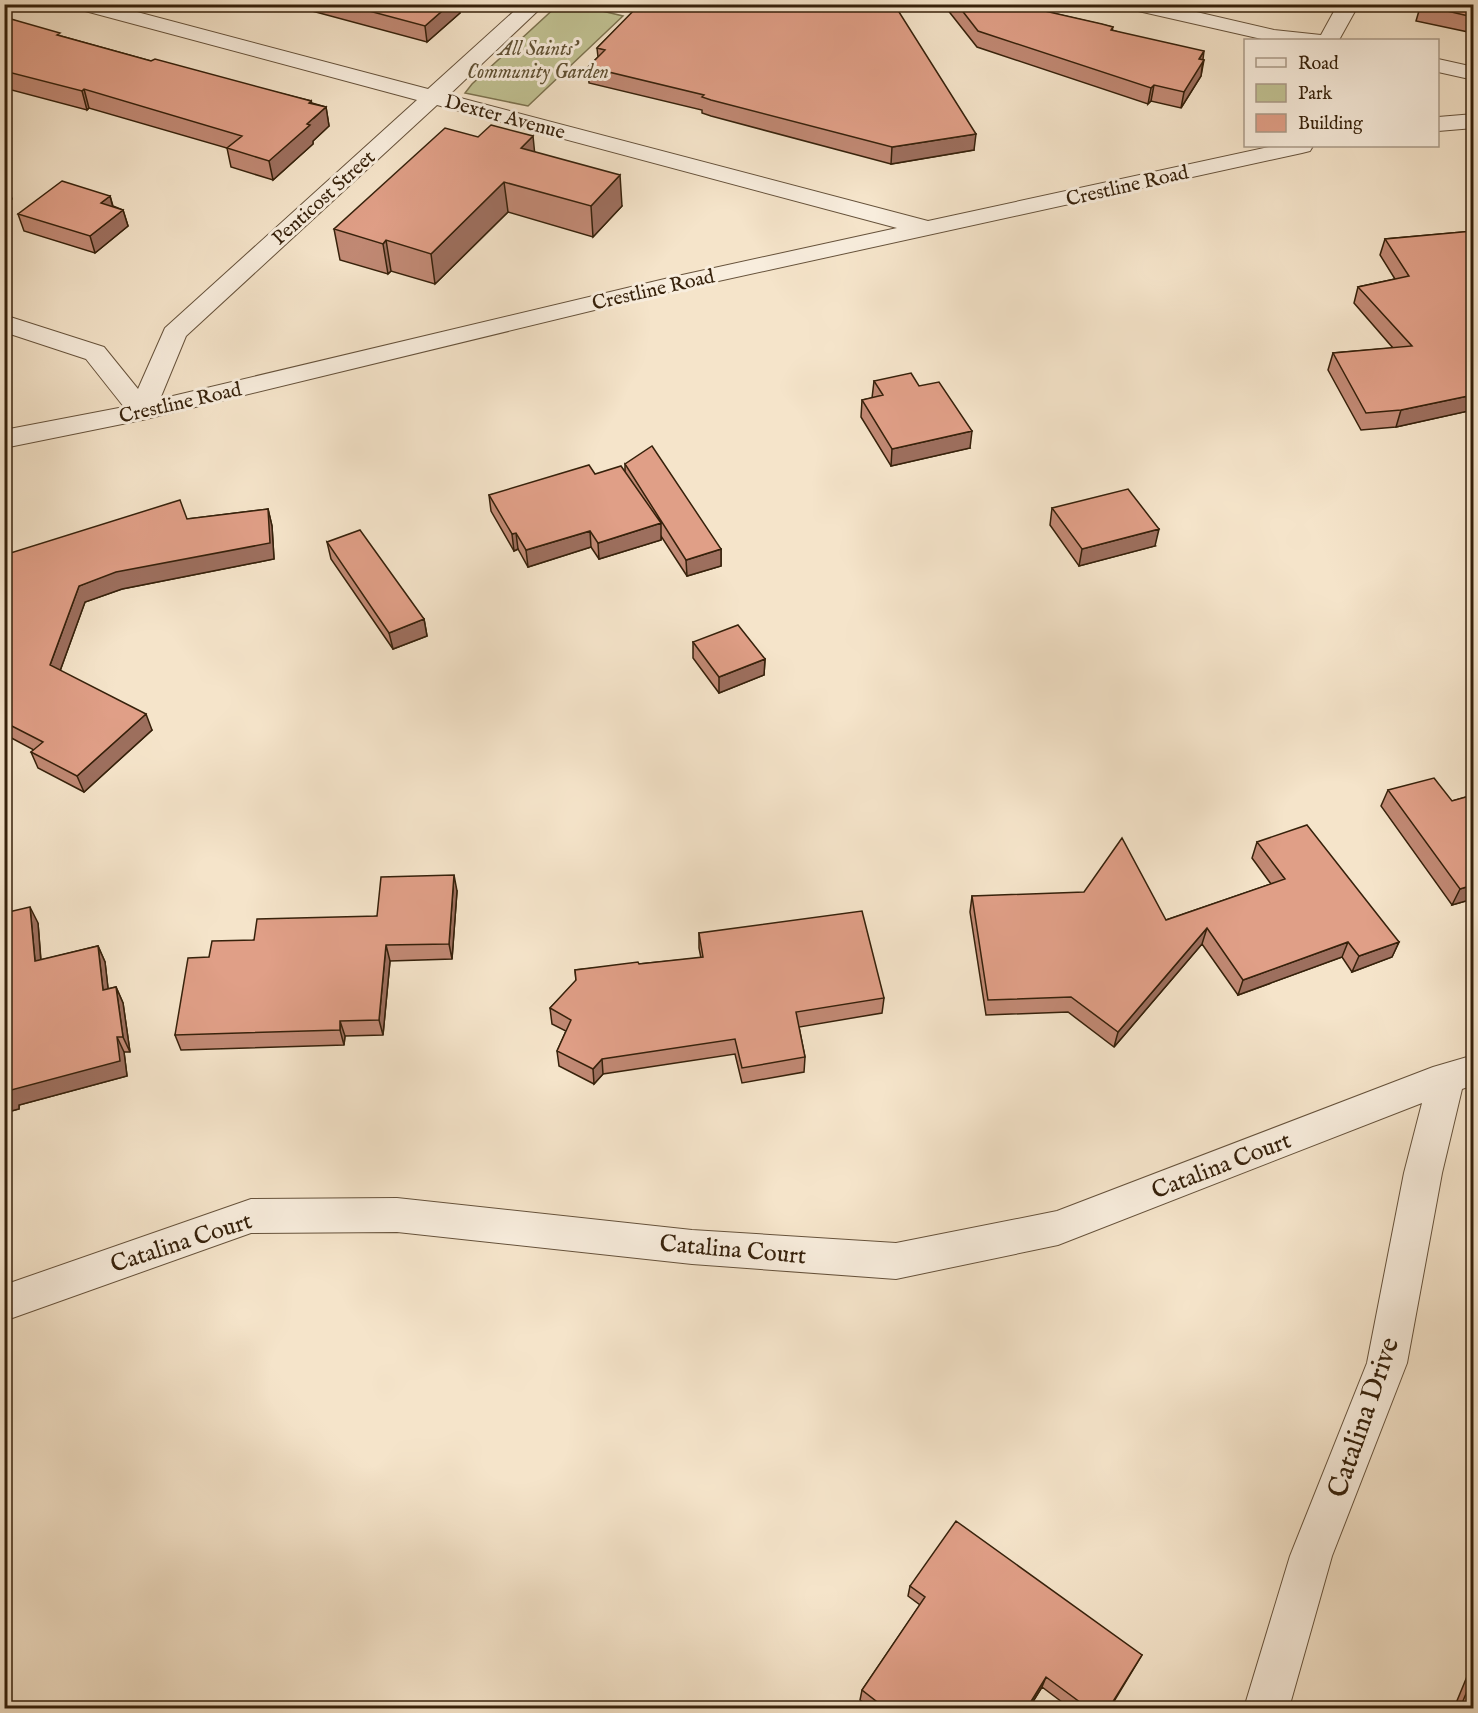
<svg xmlns="http://www.w3.org/2000/svg" width="1478" height="1713" font-family="'IM FELL English',serif">
	<style>
		.green { fill: #c1c293; stroke: #7c724f; stroke-width: 1.5 }
		.lines { fill: none; stroke-linecap: round; stroke-linejoin: round }
		.minor-casing { stroke: #66523b; stroke-width: 2 }
		.minor { fill: #f8eddd; fill-rule: evenodd }
		.wall { fill: #c18974; stroke: #36210b; stroke-width: 1.5 }
		.shaded-wall { fill: #9d6f5e; stroke: #36210b; stroke-width: 1.5 }
		.building { fill: #e09f87; stroke: #36210b; stroke-width: 1.5 }
		.labels { text-anchor: middle; stroke-width: 6; stroke-linejoin: round; paint-order: stroke }
		.far-park-label { font-size: 20px; font-style: italic; fill: #605134; stroke: #f8eddd }
		.far-street-label { font-size: 20px; fill: #36210b; stroke: #f8eddd }
		.street-label { font-size: 24px; fill: #36210b; stroke: #f8eddd }
		.near-street-label { font-size: 28px; fill: #36210b; stroke: #f8eddd }
	</style>
	<rect width="100%" height="100%" fill="#f5e4ca"/>
	<filter id="stains"><feTurbulence type="fractalNoise" baseFrequency=".00333" numOctaves="4"/><feColorMatrix values="0 0 0 0 .2 0 0 0 0 .09 0 0 0 0 .02 0 0 0 .5 -.17"/></filter>
	<radialGradient id="worn" r=".72"><stop offset=".6" stop-color="#630" stop-opacity="0"/><stop offset="1" stop-color="#630" stop-opacity=".3"/></radialGradient>
	<path class="green" d="M558 5H577L623 16 528 106 465 93 472 84Z"/>
	<g class="lines">
		<g class="minor-casing">
			<path id="minor" d="M71 4H107L428 89 522 4H545L449 95 928 221 1273 146H1313L1310 151 1302 153 673 291 142 420 4 448V430L124 407 86 359 4 332V315L104 347 138 389 165 328 417 100 74 8ZM437 105 897 228 673 277 160 399 186 336Z
				M1122 4H1162L1274 30 1321 35 1338 4H1359L1339 40H1266L1125 8Z
				M1438 59 1474 67V80L1438 72Z
				M1474 114V128L1438 131V117Z
				M1474 1055V1085L1462 1089 1442 1173 1407 1363 1332 1556 1289 1708H1244L1290 1556 1367 1363 1404 1173 1422 1103 1058 1245 896 1279 692 1264 397 1232 251 1233 4 1321V1285L251 1199 397 1198 692 1230 896 1243 1057 1211 1433 1067Z"/>
		</g>
		<use href="#minor" class="minor"/>
	</g>
	<path class="wall" d="M286 4H459L460 13 427 42Z
		M617 4H894L974 150 891 164 711 116 702 113V110L589 83 588 67 598 57 597 48 636 9Z
		M943 4H1014L1113 27 1112 30 1204 60 1201 76 1181 108 1151 101 1148 104 977 47Z
		M1421 4H1473V33L1416 21Z
		M4 17 61 36 151 61 311 101 312 103 326 107 329 126 313 141V144L273 180 231 167 227 148 89 108 87 110 4 88Z
		M534 152 622 206 593 237 508 212 435 284 391 271 388 274 340 260 334 229Z
		M110 196 113 206 123 210 128 226 95 253 24 231 18 214Z
		M1473 231V410L1396 427 1361 430 1328 370 1333 353 1393 348 1354 303 1358 287 1395 279 1380 255 1385 239Z
		M874 381 919 386 970 448 891 466 861 417 862 400 872 398Z
		M625 464 721 549V566L687 576 661 536V540L599 559 591 547 528 567 518 549 514 551 491 511 489 495 595 474 625 472Z
		M1052 508 1155 546 1079 566 1050 525Z
		M268 509 272 526 274 559 122 589 85 602 60 671 152 730 84 792 38 768 31 752 34 750 4 734V555L187 519Z
		M327 542 424 619 427 636 393 649 331 559Z
		M693 642 765 659 764 675 719 693 693 658Z
		M1388 790 1452 801 1473 795V899L1452 905 1381 806Z
		M1257 842 1399 942 1392 957 1352 972 1342 957 1238 995 1202 944 1114 1047 1068 1012 986 1015 970 912 972 896 1166 920 1271 884 1252 858Z
		M457 891 452 959 390 961 383 1035 345 1036 344 1045 181 1050 175 1035 209 957 254 940 377 916Z
		M38 923 41 960 98 946 105 962 108 989 116 987 123 1003 130 1052H124L127 1076 19 1105V1109L4 1113Z
		M699 933 884 998 882 1013 799 1027 805 1057 804 1072 742 1083 735 1054 603 1074 594 1084 559 1066 557 1051 566 1031 552 1024 550 1008 576 981 575 970 701 958 699 948Z
		M910 1586 1142 1655 1110 1708H1070L1042 1687 1029 1708H871L860 1700 862 1690 920 1605 908 1596Z
		M1473 1662V1708H1454Z"/>
	<path class="shaded-wall" d="M450 4H459L460 13 427 42 425 26Z
		M1204 51 1201 76 1181 108 1184 92 1199 59Z
		M1154 85 1151 101 1148 104 1151 88Z
		M84 89 89 108 87 110 82 91Z
		M311 101 314 118 326 107 329 126 313 141V144L273 180 269 161Z
		M976 134 974 150 891 164 892 147Z
		M533 136 536 166 521 148Z
		M620 175 622 206 593 237 591 206Z
		M6 180 12 199 4 205V181Z
		M504 182 508 212 435 284 431 254Z
		M110 196 114 212 101 203Z
		M123 210 128 226 95 253 90 236Z
		M386 240 391 271 388 274 383 244Z
		M1473 395V410L1396 427 1401 410Z
		M972 431 970 448 891 466 892 449Z
		M268 509 272 526 274 559 122 589 85 602 56 682 50 665 79 586Z
		M661 523V540L599 559 598 543Z
		M1159 529 1155 546 1079 566 1082 549Z
		M590 531 591 547 528 567 526 550Z
		M516 533 518 549 514 551 512 534Z
		M721 549V566L687 576 686 560Z
		M424 619 427 636 393 649 389 633Z
		M765 659 764 675 719 693V677Z
		M146 714 152 730 84 792 77 776Z
		M454 875 457 891 452 959 449 944Z
		M1473 885V899L1452 905 1460 889Z
		M30 907 38 923 42 977 35 961Z
		M1207 928 1202 944 1114 1047 1118 1032Z
		M1348 942 1342 957 1238 995 1243 980Z
		M1399 942 1392 957 1352 972 1359 956Z
		M386 945 390 961 383 1035 379 1020Z
		M98 946 105 962 110 1005 103 990Z
		M116 987 123 1003 130 1052 123 1037Z
		M340 1021 345 1036 344 1045 340 1030Z
		M117 1037 124 1052 127 1076 19 1105V1109L4 1113V1096L11 1090Z
		M602 1059 603 1074 594 1084 593 1069Z
		M1046 1677 1042 1687 1029 1708H1027Z"/>
	<path class="building" d="M343 4H450L425 26Z
		M640 4H894L976 134 892 147 711 100 702 97 704 95 588 67 605 50 597 48Z
		M957 4H1014L1102 24 1113 27 1111 30 1204 51 1199 59 1204 60 1184 92 1154 85 1151 88 978 31Z
		M1421 4H1473V17L1421 5Z
		M4 17 60 33 57 35 151 61 155 59 311 101 309 103 326 107 307 124 310 125 269 161 227 148 242 136 84 89 82 91 4 71Z
		M491 125 533 136 521 148 620 175 591 206 504 182 431 254 386 240 383 244 334 229 445 128 478 137Z
		M62 181 110 196 101 203 123 210 90 236 18 214Z
		M1473 231V395L1401 410 1366 413 1333 353 1412 346 1358 287 1409 276 1385 239Z
		M911 373 919 386 939 382 972 431 892 449 862 400 883 395 874 381Z
		M652 446 721 549 686 560 625 464Z
		M589 465 595 474 621 466 661 523 598 543 590 531 526 550 516 533 512 534 489 495Z
		M1128 489 1159 529 1082 549 1052 508Z
		M180 500 187 519 268 509 270 543 116 572 79 586 50 665 146 714 77 776 31 752 43 742 4 722V555Z
		M360 530 424 619 389 633 327 542Z
		M738 625 765 659 719 677 693 642Z
		M1434 778 1452 801 1473 795V885L1460 889 1388 790Z
		M1307 825 1399 942 1359 956 1348 942 1243 980 1207 928 1118 1032 1071 997 988 1000 972 896 1084 892 1122 838 1166 920 1285 879 1257 842Z
		M454 875 449 944 386 945 379 1020 340 1021V1030L175 1035 188 958 209 957 212 941 254 940 257 919 377 916 381 877Z
		M30 907 35 961 98 946 103 990 116 987 123 1037H117L120 1061 11 1090V1094L4 1096V913Z
		M862 911 884 998 796 1012 805 1057 742 1068 735 1039 602 1059 593 1069 557 1051 571 1020 550 1008 576 980 575 970 638 962 639 964 703 957 699 933Z
		M956 1521 1142 1655 1109 1708H1088L1046 1677 1027 1708H885L862 1690 925 1597 910 1586Z
		M1473 1677V1708H1460Z"/>
	<g class="labels">
		<g class="far-park-label">
			<text x="538" y="55">All Saints'<tspan x="538" dy="23">Community Garden</tspan></text>
		</g>
		<g class="far-street-label">
			<text transform="translate(505 116) rotate(15)" y="7">Dexter Avenue</text>
			<text transform="translate(1127 185) rotate(-13)" y="7">Crestline Road</text>
			<text transform="translate(323 197) rotate(-42)" y="7">Penticost Street</text>
			<text transform="translate(653 289) rotate(-13)" y="7">Crestline Road</text>
			<text transform="translate(180 402) rotate(-13)" y="7">Crestline Road</text>
		</g>
		<g class="street-label">
			<text transform="translate(1221 1165) rotate(-21)" y="8">Catalina Court</text>
			<text transform="translate(181 1242) rotate(-18)" y="8">Catalina Court</text>
			<text transform="translate(733 1249) rotate(5)" y="8">Catalina Court</text>
		</g>
		<g class="near-street-label">
			<text transform="translate(1362 1417) rotate(-71)" y="10">Catalina Drive</text>
		</g>
	</g>
	<rect width="1478" height="1713" fill="none" stroke="#f5e4ca" stroke-width="24"/>
	<rect x="6" y="6" width="1466" height="1701" fill="none" stroke="#36210b" stroke-width="3"/>
	<rect x="12" y="12" width="1454" height="1689" fill="none" stroke="#36210b" stroke-width="1.5"/>
	<rect x="1244" y="39" width="195" height="108" fill="#f8eddd" stroke="#aa9b89" stroke-width="1.5"/>
	<rect x="1256" y="58" width="30" height="9" fill="#f8eddd" stroke="#aa9b89" stroke-width="1.5"/>
	<text x="1298" y="69" font-size="18" fill="#36210b">Road</text>
	<rect x="1256" y="84" width="30" height="18" fill="#c1c293" stroke="#aa9b89" stroke-width="1.5"/>
	<text x="1298" y="99" font-size="18" fill="#36210b">Park</text>
	<rect x="1256" y="114" width="30" height="18" fill="#e09f87" stroke="#aa9b89" stroke-width="1.5"/>
	<text x="1298" y="129" font-size="18" fill="#36210b">Building</text>
	<rect width="100%" height="100%" filter="url(#stains)"/>
	<rect width="100%" height="100%" fill="url(#worn)"/>
</svg>
